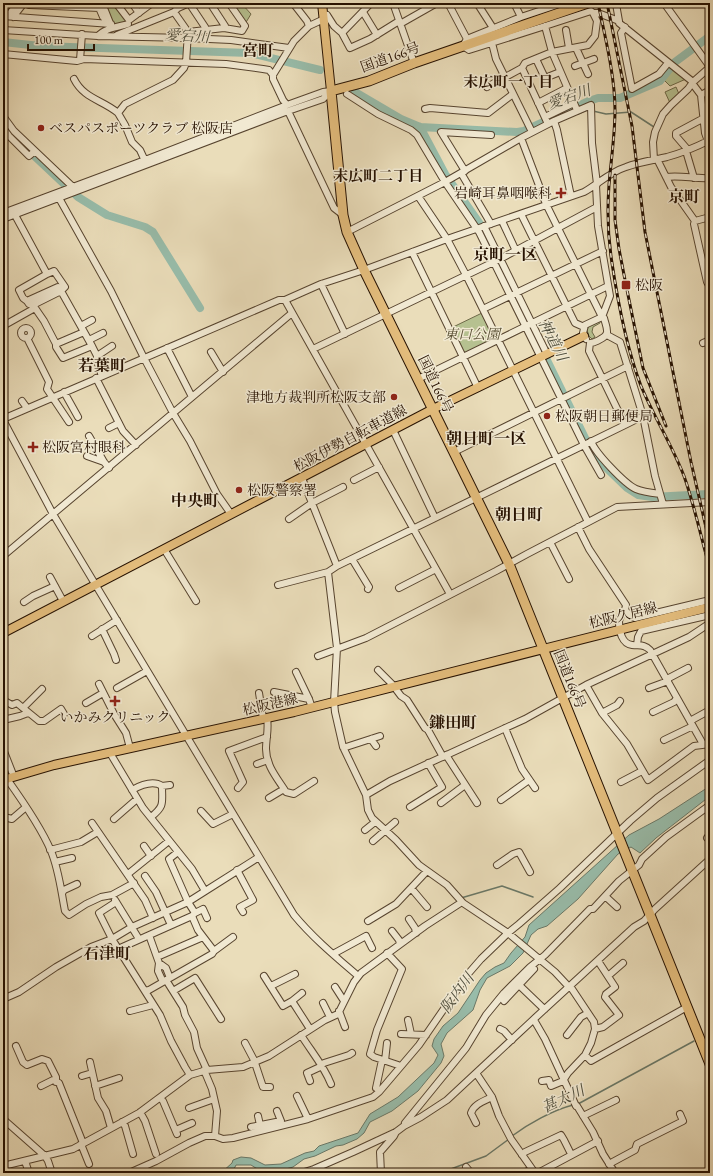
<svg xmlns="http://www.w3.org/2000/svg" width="713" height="1176" font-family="'EB Garamond','Noto Serif JP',serif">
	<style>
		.green { fill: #b6c190; stroke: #6e6948 }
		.water { fill: #98bdab; stroke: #6a7867 }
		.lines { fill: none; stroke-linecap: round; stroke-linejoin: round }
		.stream { stroke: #6a7867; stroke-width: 1.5 }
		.river { stroke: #98bdab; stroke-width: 8 }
		.minor-casing { stroke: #57442f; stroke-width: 8 }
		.major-casing { stroke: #261101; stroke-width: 10 }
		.highway-casing { stroke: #261101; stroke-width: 11 }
		.minor { stroke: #f1e9d2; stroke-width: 6 }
		.major { stroke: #e5be7d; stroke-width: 8 }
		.highway { stroke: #e5be7d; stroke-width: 9 }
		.rail-casing { stroke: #261101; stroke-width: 3 }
		.rail { stroke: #f1e9d2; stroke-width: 1.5; stroke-dasharray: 4.5; stroke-linecap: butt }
		.poi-dot { fill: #8f2418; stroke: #f1e9d2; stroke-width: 1.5 }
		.labels { text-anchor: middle; stroke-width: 3; stroke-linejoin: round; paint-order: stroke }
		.street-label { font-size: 14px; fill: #261101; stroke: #f1e9d2 }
		.poi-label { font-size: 14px; fill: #261101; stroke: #f1e9d2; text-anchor: start }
		.park-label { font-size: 14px; font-style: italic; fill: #584f33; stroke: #f1e9d2 }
		.water-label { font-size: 15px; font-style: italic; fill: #4e4d3c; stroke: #f1e9d2 }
		.neighbourhood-label { font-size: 15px; font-weight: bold; fill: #261101; stroke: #f1e9d2 }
		.quarter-label { font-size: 16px; font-weight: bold; fill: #261101; stroke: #f1e9d2 }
	</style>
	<rect width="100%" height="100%" fill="#eaddba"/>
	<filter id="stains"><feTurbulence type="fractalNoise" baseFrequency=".005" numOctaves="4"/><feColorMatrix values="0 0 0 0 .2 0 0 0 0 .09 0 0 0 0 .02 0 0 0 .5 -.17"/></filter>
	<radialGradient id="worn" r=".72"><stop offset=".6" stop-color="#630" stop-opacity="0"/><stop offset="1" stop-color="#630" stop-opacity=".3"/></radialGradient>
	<path class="green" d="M3 3H15L8 12 3 13Z
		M104 3H114L128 22 114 27Z
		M230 3H239L241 5 242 4 251 14 245 24Z
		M673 70 686 79 670 86 664 80Z
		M676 87 679 94 670 103 665 92Z
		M482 313 494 338 493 341 466 354 463 353 451 328Z
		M600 321V323L593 327 592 332 595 337 592 339 589 336 587 330 589 326Z"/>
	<path class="water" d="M710 786V796L656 838 640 853 631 847 618 854 578 899 547 926 538 929 531 935 523 953 510 966 487 978 480 990 473 1010 447 1033 441 1044 444 1056 441 1063 418 1091 392 1111 370 1122 364 1133 357 1139 343 1145 336 1146 315 1156 304 1159 293 1167 275 1172 259 1170 251 1165H236L232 1173H221L232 1163 233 1160 241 1157 251 1158 265 1165 281 1164 305 1153 314 1151 319 1146 358 1133 370 1114 398 1097 434 1063 438 1055 432 1046 434 1039 443 1026 458 1013 480 980 486 973 495 967 504 963 511 953 525 937 529 925 629 835 659 819Z"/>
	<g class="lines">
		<path class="stream" d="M593 111 606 114 631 112 654 127
			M578 114 587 110 590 111
			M461 898 502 886 533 897
			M706 1033 710 1031
			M578 1104 694 1041
			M512 1136C528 1124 553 1110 573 1105
			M440 1173 486 1156 509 1139"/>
		<path class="river" d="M3 42 40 46 250 53 320 70
			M355 92 401 119 420 127 517 132 524 131 589 101 598 98H620L660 81 675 62 710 36
			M3 122 11 134 78 197 107 215 145 227 153 232 200 308
			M420 127 445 174 480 224 532 331
			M542 350 586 440 596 458 627 488 638 495 652 497 708 494"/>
		<g class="minor-casing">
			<path id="minor" d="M24 3 29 5 100 8
				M97 3 103 17 111 24
				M102 3 110 23
				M116 3 129 20 152 3
				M132 3 139 13
				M210 3 225 26 224 28
				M293 3 307 21 309 26
				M393 3 414 63
				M448 3 467 39
				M477 3 493 28
				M514 3 521 17
				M563 3 521 17 467 39 463 46 469 50 545 26 591 11 593 13H598L619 21V23L693 82
				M618 3 616 4 619 21
				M664 3 710 67
				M174 12 188 32
				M363 12 377 35
				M3 16 111 24
				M8 16 18 3
				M13 17 24 3
				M324 17 327 15 334 26 342 33 371 3
				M400 24 437 3
				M545 26 552 52 577 110
				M625 27 621 33 632 89 659 74 668 63
				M3 30 98 36 187 38 231 40 289 48
				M566 30 569 48
				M342 33 350 48 370 39 399 21
				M117 35 174 12 178 8 189 3 205 27 206 30
				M98 36C105 28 118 27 128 24
				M492 43 496 59 532 132
				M576 48 588 74
				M3 54 77 61 84 59 226 64 263 69 269 70 273 75V79L283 100 287 105
				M536 59 545 78 560 72
				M80 60 82 34
				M575 66 594 59
				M522 68 548 124
				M273 75 294 41 309 26 324 19
				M74 79C84 99 103 100 118 113
				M692 83 701 95 705 133 710 147
				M487 87 522 68 525 63 552 52 588 45 595 36 597 21 593 13
				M347 94 378 114 411 130 417 135 445 182 479 232 584 445 601 475
				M701 95 710 90
				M538 103 567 88
				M425 109 430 108 488 113 513 94
				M288 111 334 208 343 215
				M3 116 14 131 75 189
				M545 117 574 103
				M554 121 557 130 571 196
				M3 128 9 136 29 156 35 151
				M521 138 546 204 602 317 604 318C607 330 611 334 599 340 595 342 594 343 590 343
				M688 150 676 136V133L704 118
				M686 151 694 178
				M657 159 671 187 695 221 694 224 707 282 710 287
				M654 160 653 142 655 132 663 114 671 105 688 89 693 82 710 67
				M146 163 140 150 132 142 125 125 118 113 125 104 173 80 184 68 186 63 188 32 224 28 242 31 245 26 229 3
				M465 171 441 132 491 135
				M461 173 491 224
				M666 177C681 175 695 179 710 178
				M596 185 598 226 610 296 602 317
				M418 196 447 239 466 275 588 522
				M59 198 111 291 144 358 173 413 190 441 217 494 231 514
				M3 213 145 160 287 105 323 92 331 91
				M521 214 575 323 584 327
				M15 215 47 274 54 271 65 287 61 291 92 346 97 356V361L102 376
				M3 219 288 111 323 99 331 91
				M502 221 516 251
				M695 221 710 217
				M484 226 547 354
				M347 232 445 182 521 138 554 121 591 105 592 143 597 184
				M412 252 478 388
				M321 284 345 334
				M285 300 450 594
				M27 301 23 298 19 290 47 274
				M33 305 29 304 27 301 58 287 61 291 33 305 44 321 56 344
				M710 307V311
				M483 309 603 251
				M3 326 35 308
				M81 326 92 320
				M21 333a5 5 0 1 1 10 0a5 5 0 1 1-10 0Z
				M84 332 56 344V347L63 358 92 346
				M607 335 620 342 643 416 655 476 663 504
				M27 338 49 382 47 389 69 422
				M586 339 583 333 585 325 602 317
				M89 340 103 333
				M703 343 710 340
				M167 348 192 397
				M313 349 500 259 597 207
				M211 352 223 372
				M97 356 112 346
				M96 378 123 431 136 445
				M418 379 608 286
				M64 392 78 417
				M22 401 27 408
				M3 419 279 300H285L321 284 364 270 447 239 584 192C598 184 610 172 626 167 639 162 654 160 667 157 682 153 696 147 710 140
				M3 420 53 514 294 915C313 938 336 957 358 976
				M625 425 643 416
				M109 428 119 423
				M393 430 435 518
				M89 436 104 462 109 468
				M591 441C595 453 625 484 636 489 643 492 652 493 660 494
				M454 452 628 366
				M87 456 104 462
				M302 478 337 566
				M354 480 379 467
				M289 519 312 503 343 487
				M578 527 589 549 626 605C626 612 619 615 619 622 619 631 622 644 632 645 640 646 644 644 650 650L703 744
				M550 542 569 579
				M164 549 196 601
				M3 556 292 313
				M352 559 369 587 368 589
				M328 572 337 648 334 702 335 712 343 747 366 795 368 810 372 818 396 840 419 865 447 885 463 903 508 933 555 972 569 987
				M50 577 63 601
				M278 585 328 572 337 566 625 425 589 351 590 343
				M399 588 436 569
				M24 602 33 596 55 586
				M625 610 631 616 635 618 710 600
				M102 629 114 654 116 660
				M92 636 117 620
				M637 645 638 637 641 631 710 615
				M318 656 366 638 496 571 527 554 617 507 710 502
				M378 670 392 684 401 696 407 700 425 728 428 730 443 757
				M296 672 309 699 312 708
				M667 679 688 668
				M99 684 114 714 126 733 130 748
				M586 685 602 713 627 744 648 780 694 746 710 744
				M117 688 147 671
				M649 688 668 681
				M274 692 309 699
				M259 693 263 718
				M3 700 12 705 17 703 23 708 42 689
				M86 703 103 693
				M23 708 39 721H44L61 709 64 714
				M653 712 674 702 677 698
				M602 713 617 705 620 701
				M267 718C269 729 266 738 266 749 266 766 278 779 286 792L294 794 314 781
				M3 720 20 716 28 713
				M690 721 710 710
				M505 728 522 769 535 788
				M371 739 376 746
				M664 740 693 726
				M343 747H346L380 736
				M3 749 14 777
				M110 753 143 808 192 869 205 891
				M446 755 477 803
				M257 764 268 760
				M3 777 7 779C22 800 41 827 51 851 59 870 61 891 65 911L69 915 86 904 101 897 112 895 134 883
				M621 782 642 771
				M162 786 170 785
				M238 788 243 782 229 751 267 737
				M132 790C141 785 153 780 162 786 162 803 165 806 151 817
				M366 795 390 781 525 719 586 685 689 637 710 623
				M269 798 284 789
				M501 800 529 780
				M441 803 465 785
				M410 807 442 787 428 763
				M201 811 213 824 233 814
				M3 814 4 817 12 819 26 807
				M114 819 137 799
				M92 823 145 900 153 918
				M365 830 375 822
				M710 834 707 838 710 841
				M373 841 395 822
				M144 846 151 856
				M50 850 81 842 96 833
				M55 862 72 858
				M497 865 513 854 519 852 530 872
				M237 870 253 900 240 907 243 912
				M128 874 169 841
				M145 876 156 892 171 925
				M411 888 427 907
				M62 893 64 890 77 884
				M605 896 617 907
				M115 900 139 939
				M116 902 99 913 112 939 160 1015 171 1041 185 1067 190 1075
				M195 913 203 909 207 918
				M409 919 415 928 416 933
				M368 921 396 904 427 871
				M392 931 399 940 400 944
				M149 935 159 963 166 968 170 978
				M118 949 192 916 195 913 188 902 169 859 178 852
				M214 951 233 937
				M387 953 402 969 377 1030 370 1054 374 1057 398 1065 400 1067
				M333 954 366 936 372 948
				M157 957 203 937
				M159 963 158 971 163 982
				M264 976 283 1006 292 1001 310 1029
				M608 976 623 963
				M166 980 183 1007 185 1015 194 1032 197 1048 207 1070
				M519 985 543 1008 545 1009
				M271 986 295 974
				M570 986 594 1022 595 1029
				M335 987 344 1001
				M145 991 149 990 212 954 214 951 198 930 192 916
				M173 991 195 978 221 1019
				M3 999 19 992 56 967 91 947 112 939 132 927 188 902 259 857
				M292 1001 302 993
				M504 1001 534 969
				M323 1003 330 1017
				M130 1011 153 1005
				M339 1011 345 1027
				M408 1020 411 1034
				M534 1020 545 1039 576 1106
				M500 1029 504 1031 512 1040
				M401 1034 426 1035
				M301 1035C311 1051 324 1066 331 1084
				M567 1035 581 1017 588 1013
				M245 1043 254 1060 263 1087H270
				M16 1046 23 1062 27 1065 42 1059 48 1061 56 1077V1082
				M585 1055 591 1061 687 1007
				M385 1061 387 1043
				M90 1062 98 1098 106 1111 111 1128
				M204 1070 212 1089 217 1111 215 1136
				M476 1073 492 1097 499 1116 511 1139 535 1173
				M82 1076 92 1073
				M310 1081 307 1073 320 1067 324 1063 349 1055 352 1053
				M542 1081 549 1080 551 1086 563 1081 568 1073 585 1055 591 1043 595 1029 603 1027 619 1015 605 997 606 994 615 987 598 961
				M41 1086 53 1080 59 1083 83 1143
				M95 1086 119 1078
				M376 1088 382 1060
				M297 1096 308 1119
				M160 1098 163 1101 177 1134
				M577 1106 593 1132 603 1154 615 1173
				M189 1108 214 1099
				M140 1112 145 1121 156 1154
				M258 1116 260 1125
				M583 1116 616 1100
				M3 1119 45 1156 48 1161 52 1173
				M122 1122 125 1126 133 1154
				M405 1123 466 1048 486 1015 504 993 530 967 545 955 590 909H593L619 881 639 865 642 859 666 837 710 805
				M476 1123 471 1113C474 1104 484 1101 492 1097
				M251 1127 281 1121 277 1111
				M176 1130 192 1123
				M81 1144 89 1164
				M522 1155 525 1152 561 1135 564 1140 571 1154
				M25 1161 29 1173
				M609 1164 635 1150 637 1144 683 1121 680 1114
				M3 1166 73 1149 139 1113 190 1075 207 1070 243 1067 269 1056 325 1020 338 1014 354 982 361 973 425 926 462 902
				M466 1167 471 1173
				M129 1173 156 1161 189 1143 205 1136H215L223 1139 233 1138 308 1119 373 1097 379 1092 419 1045 468 974 481 959 508 933 519 924 560 888 630 821 657 798 710 760
				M301 1173 314 1169 353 1152 396 1132 404 1126 421 1117 447 1100 535 1018 634 927 644 921 655 909 710 859
				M381 1173 380 1152 394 1136 396 1132
				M524 1173 531 1169
				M538 1173 598 1141"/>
		</g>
		<g class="major-casing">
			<path id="major" d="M322 3 331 91
				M3 633 433 409 584 336
				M3 780 54 765 294 712 710 607"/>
		</g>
		<g class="highway-casing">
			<path id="highway" d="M588 3 414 63 369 81 331 91 343 215 347 232 364 270 509 564 710 1064"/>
		</g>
		<use href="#minor" class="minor"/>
		<use href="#major" class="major"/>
		<use href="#highway" class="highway"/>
		<g class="rail-casing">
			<path id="rail" d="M598 3C605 36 615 77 615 110 615 135 611 160 609 185 607 211 608 238 612 263 618 303 627 349 641 386 654 417 672 445 684 476 695 507 701 538 710 569
				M607 3 632 126 645 232 691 462 710 545
				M615 175V220L619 249 626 285 643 368 666 426"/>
		</g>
		<use href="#rail" class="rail"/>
	</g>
	<g class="poi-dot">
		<circle cx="41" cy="128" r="4"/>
		<path d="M559 187h4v4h4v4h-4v4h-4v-4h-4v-4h4z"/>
		<rect x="621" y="280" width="10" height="10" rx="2"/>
		<circle cx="394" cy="397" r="4"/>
		<circle cx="547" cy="416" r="4"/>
		<path d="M31 441h4v4h4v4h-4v4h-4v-4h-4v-4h4z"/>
		<circle cx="239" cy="490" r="4"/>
		<path d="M113 695h4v4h4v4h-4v4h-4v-4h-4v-4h4z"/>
	</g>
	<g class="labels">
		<g class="street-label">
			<text transform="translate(390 57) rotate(-20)" y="5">国道166号</text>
			<text transform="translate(436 384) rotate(64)" y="5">国道166号</text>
			<text transform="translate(350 438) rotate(-28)" y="5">松阪伊勢自転車道線</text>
			<text transform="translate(623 615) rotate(-14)" y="5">松阪久居線</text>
			<text transform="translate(570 679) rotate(68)" y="5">国道166号</text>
			<text transform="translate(270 704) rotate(-13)" y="5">松阪港線</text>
		</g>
		<g class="poi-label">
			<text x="49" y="133">ベスパスポーツクラブ 松阪店</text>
			<text x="552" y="198" text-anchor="end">岩崎耳鼻咽喉科</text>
			<text x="635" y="290">松阪</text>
			<text x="386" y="402" text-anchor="end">津地方裁判所松阪支部</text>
			<text x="555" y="421">松阪朝日郵便局</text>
			<text x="42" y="452">松阪宮村眼科</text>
			<text x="247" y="495">松阪警察署</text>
			<text x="115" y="722" text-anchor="middle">いかみクリニック</text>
		</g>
		<g class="park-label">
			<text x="472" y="339">東口公園</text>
		</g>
		<g class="water-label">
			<text transform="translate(187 36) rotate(3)" y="5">愛宕川</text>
			<text transform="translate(569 97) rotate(-20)" y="5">愛宕川</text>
			<text transform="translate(553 340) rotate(63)" y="5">神道川</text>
			<text transform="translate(457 993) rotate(-53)" y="5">阪内川</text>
			<text transform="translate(563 1099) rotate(-25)" y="5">甚太川</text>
		</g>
		<g class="neighbourhood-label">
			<text x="508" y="87">末広町一丁目</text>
			<text x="378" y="181">末広町二丁目</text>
		</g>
		<g class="quarter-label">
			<text x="258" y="56">宮町</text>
			<text x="684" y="202">京町</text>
			<text x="505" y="260">京町一区</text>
			<text x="102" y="371">若葉町</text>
			<text x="486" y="444">朝日町一区</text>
			<text x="195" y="506">中央町</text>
			<text x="519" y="520">朝日町</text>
			<text x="453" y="728">鎌田町</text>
			<text x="107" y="959">石津町</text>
		</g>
	</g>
	<rect width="713" height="1176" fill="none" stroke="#eaddba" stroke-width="16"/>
	<rect x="4" y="4" width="705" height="1168" fill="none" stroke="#261101" stroke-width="2"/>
	<rect x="8" y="8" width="697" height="1160" fill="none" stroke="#261101"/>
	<path d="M28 44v6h66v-6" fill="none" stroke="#261101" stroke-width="2"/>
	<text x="34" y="44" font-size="12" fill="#261101" stroke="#f1e9d2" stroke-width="3" paint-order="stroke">100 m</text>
	<rect width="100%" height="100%" filter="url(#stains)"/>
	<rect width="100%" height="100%" fill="url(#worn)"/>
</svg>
